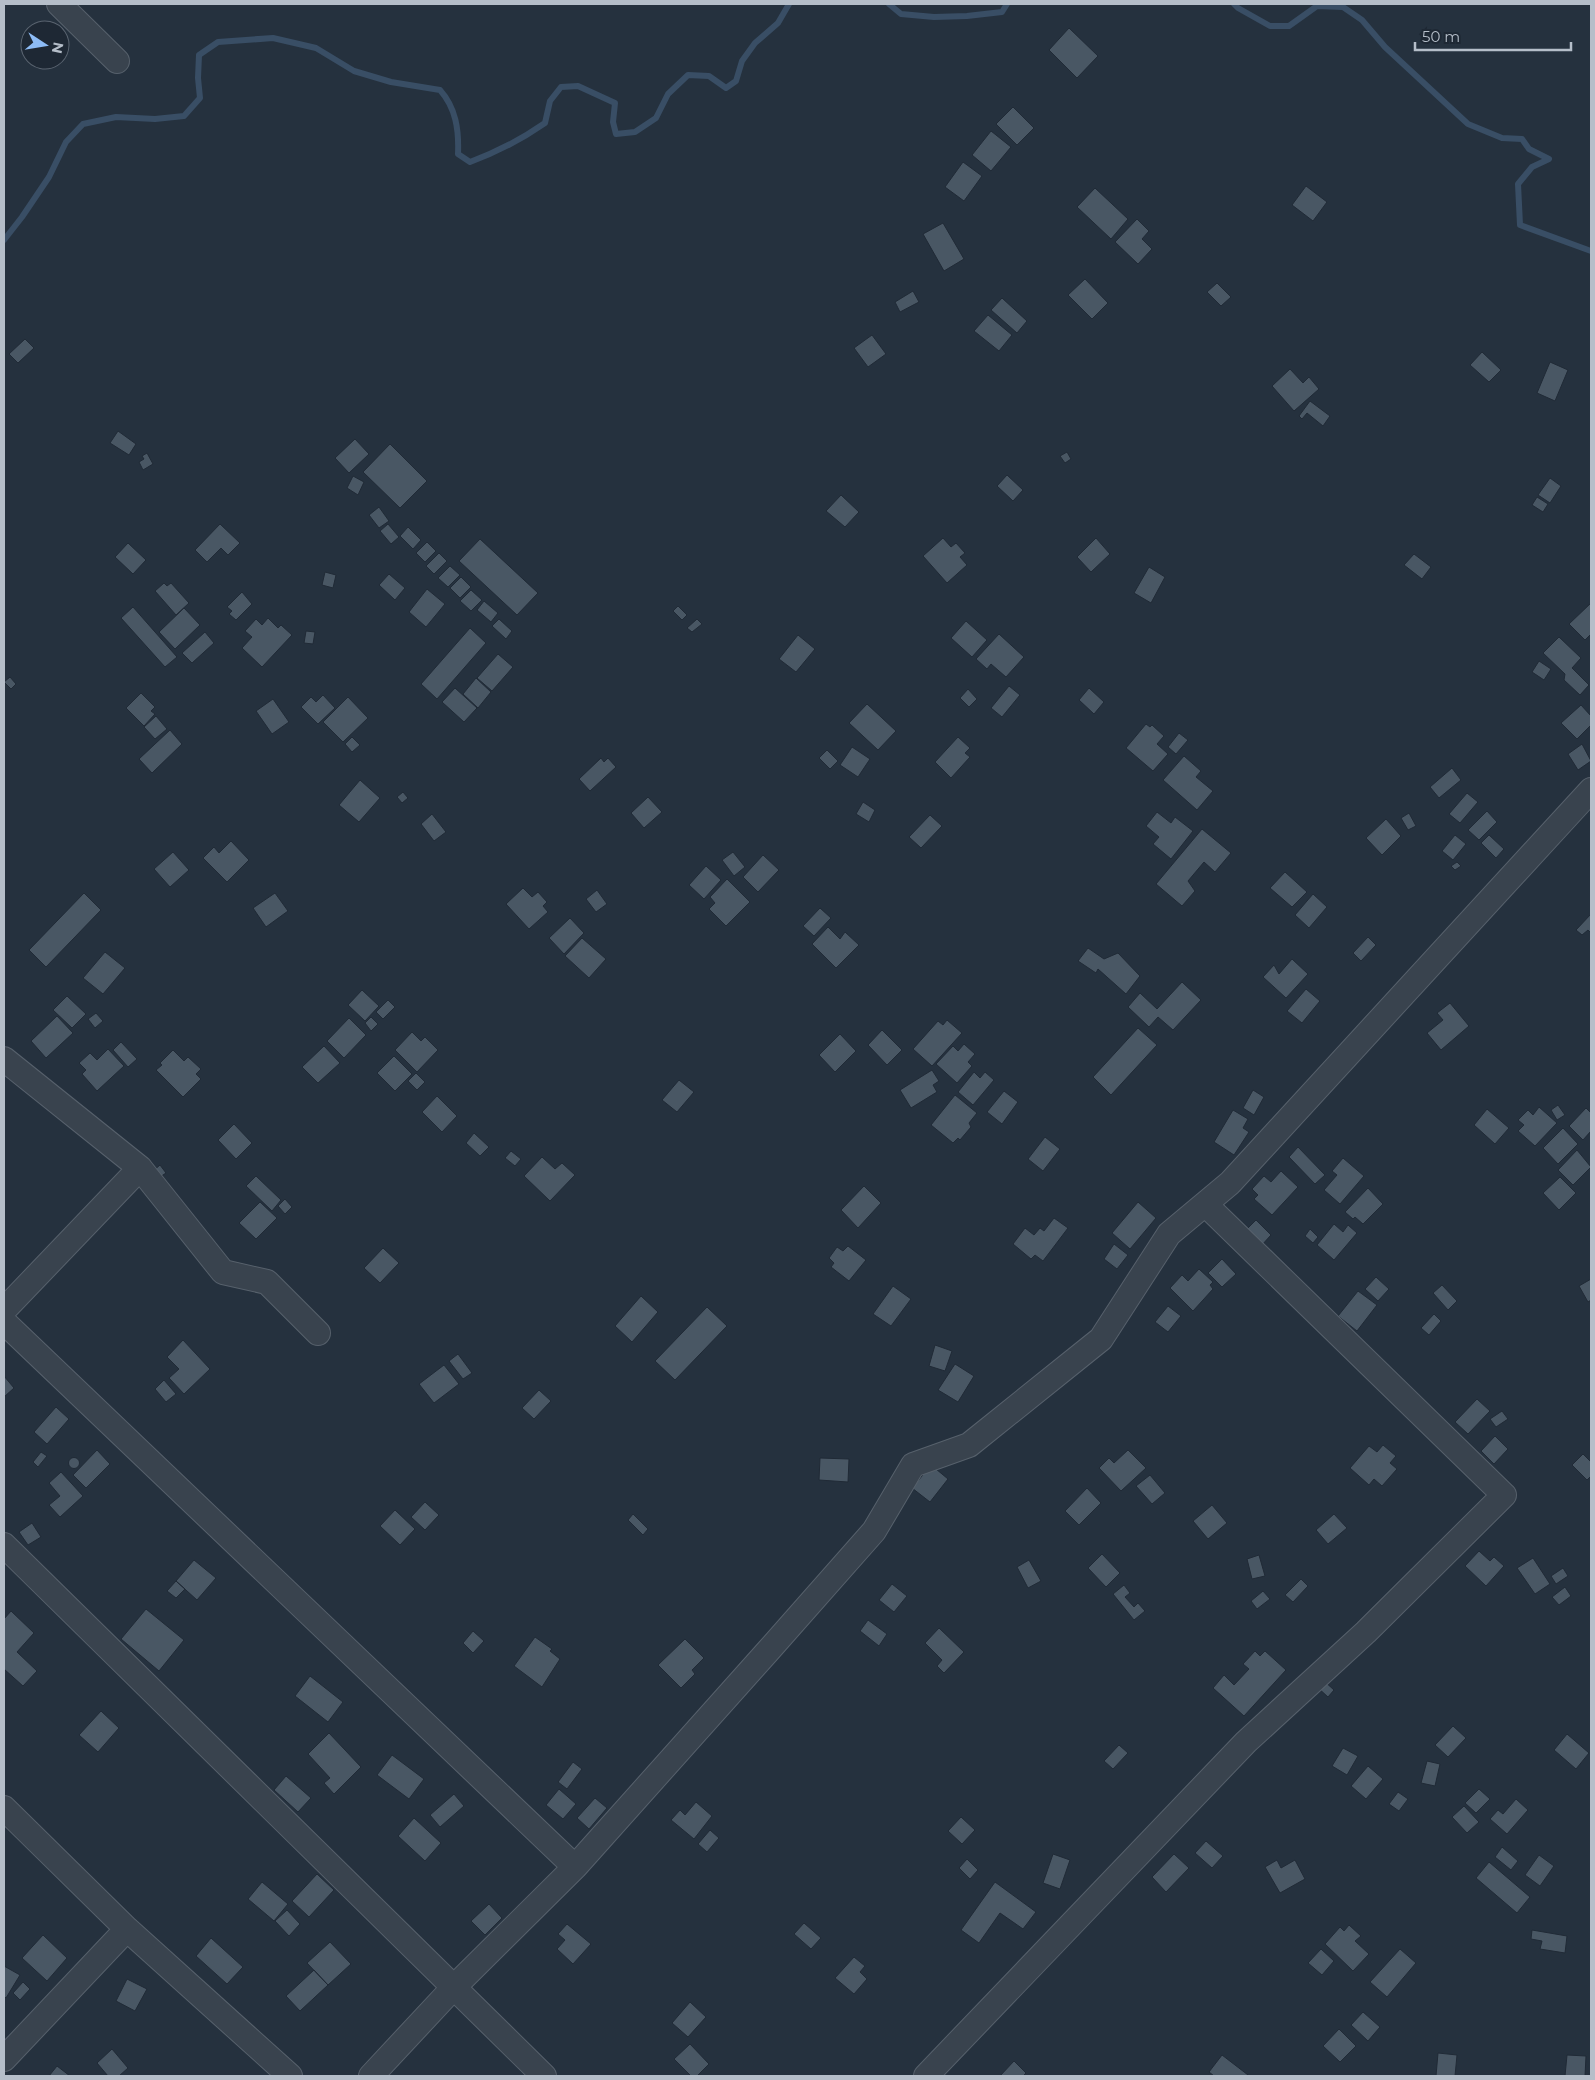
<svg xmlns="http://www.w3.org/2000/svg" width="1595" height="2080" font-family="Montserrat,sans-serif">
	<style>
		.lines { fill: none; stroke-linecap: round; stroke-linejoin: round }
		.stream { stroke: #394e65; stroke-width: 6 }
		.building { fill: #495764; stroke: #202a36 }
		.minor-casing { stroke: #57616c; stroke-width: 26 }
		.minor { stroke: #39434e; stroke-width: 24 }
	</style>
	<rect width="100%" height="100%" fill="#25313e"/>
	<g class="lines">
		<path class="stream" d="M889 4 901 14 934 17 967 16 1002 12 1007 4
			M1234 4 1238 8 1270 26H1289L1317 6 1343 7 1362 20 1385 47 1468 124 1502 138 1522 139 1529 149 1549 159 1532 167 1518 184 1520 225 1591 251
			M4 240 22 217 49 177 66 142 83 124 116 117 155 119 184 116 200 98 198 78 199 55 218 42 273 38 316 48 354 71 391 82 440 90C456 108 459 130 458 154L470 162C497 152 522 139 545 123L550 101 561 87 578 86 615 103 613 122 616 134 635 132 656 118 668 94 688 75 709 76 726 88 736 81 742 61 755 43 778 23 789 4"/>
	</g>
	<path class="building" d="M1069 28 1098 56 1077 78 1049 50Z
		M1013 107 1034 128 1017 145 996 124Z
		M991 131 1011 147 991 171 972 155Z
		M963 162 982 176 964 201 945 187Z
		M1306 186 1327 202 1313 221 1292 205Z
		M1095 188 1128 219 1111 239 1077 207Z
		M1137 219 1149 231 1142 239 1152 249 1138 264 1115 242Z
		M943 223 964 259 944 271 923 234Z
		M1085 279 1108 303 1092 319 1068 295Z
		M1217 283 1231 297 1221 306 1207 292Z
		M913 291 919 302 900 312 895 302Z
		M1002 298 1027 321 1017 333 991 310Z
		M988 315 1012 335 999 351 974 331Z
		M872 335 886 354 868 367 854 348Z
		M25 339 34 348 18 363 9 354Z
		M1482 352 1501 370 1489 382 1470 365Z
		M1550 362 1568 370 1555 401 1537 393Z
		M1290 369 1303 383 1309 377 1319 389 1294 411 1272 386Z
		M1310 401 1330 416 1323 426 1307 413 1302 419 1299 416Z
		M118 431 136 444 129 455 110 443Z
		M355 439 369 454 349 473 335 458Z
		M390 444 427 481 400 508 363 472Z
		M1067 452 1071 459 1065 463 1060 456Z
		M147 453 153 464 143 470 139 462 144 459 142 456Z
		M1007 475 1023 490 1013 501 997 486Z
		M353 476 364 482 358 495 347 488Z
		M1550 478 1561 486 1550 503 1538 495Z
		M841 495 859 512 845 527 826 511Z
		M1537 497 1548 504 1543 512 1532 505Z
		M379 507 389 521 379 528 369 515Z
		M220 524 240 543 228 555 221 548 207 562 195 550Z
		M388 524 399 537 391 544 380 531Z
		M408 527 421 540 413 549 400 536Z
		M943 538 951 547 956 543 965 553 960 557 967 565 947 583 923 556Z
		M1096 538 1110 554 1091 572 1077 557Z
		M480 539 538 593 517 615 459 561Z
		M427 542 436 551 425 562 416 553Z
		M128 543 146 560 133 574 115 557Z
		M439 553 447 561 434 574 426 566Z
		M1414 554 1431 567 1422 579 1404 565Z
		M450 566 460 575 448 587 438 578Z
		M1149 567 1165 577 1151 603 1134 593Z
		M325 572 336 575 333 588 322 585Z
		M389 574 405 588 395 600 379 585Z
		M461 577 471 587 460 598 450 588Z
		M164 583 167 586 171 583 189 603 176 615 155 591Z
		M427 589 445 604 426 627 409 612Z
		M471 590 482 600 471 611 460 601Z
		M242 592 252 604 236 620 229 614 232 611 227 607Z
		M484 601 498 613 491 622 477 610Z
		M1591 603V634L1585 640 1569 624Z
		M678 606 687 615 682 620 673 611Z
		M133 607 177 657 165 667 121 618Z
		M184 608 200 625 175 649 159 632Z
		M268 618 278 628 281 625 292 635 262 667 242 648 252 637 245 631 256 619 262 625Z
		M499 619 512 631 506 639 492 626Z
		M697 619 702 624 692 632 687 628Z
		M966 621 987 640 972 657 951 638Z
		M470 628 486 643 437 699 421 684Z
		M306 631 315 632 313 644 304 643Z
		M205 632 214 643 192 663 182 653Z
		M999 634 1024 657 1006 677 991 664 987 669 976 659Z
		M798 635 815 649 796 672 779 659Z
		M1559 637 1581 658 1572 668 1589 685 1580 695 1564 680 1565 674 1543 653Z
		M498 654 513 667 492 691 477 678Z
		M1539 661 1551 669 1544 680 1532 672Z
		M10 677 16 684 11 689 4 682Z
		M476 678 491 692 478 708 463 694Z
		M1009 686 1020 695 1002 717 991 708Z
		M455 688 477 708 464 722 442 702Z
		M1089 688 1104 702 1094 714 1079 700Z
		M968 689 977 699 969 707 960 698Z
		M141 693 155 707 151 711 155 714 144 726 126 708Z
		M323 695 335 708 318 724 301 707 311 697 316 702Z
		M348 697 368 718 343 742 323 722Z
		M273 699 289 722 272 734 256 711Z
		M867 704 896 731 878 750 849 723Z
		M1581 705 1591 716V725L1577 739 1561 723Z
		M156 716 167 729 155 739 144 727Z
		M1146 724 1150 727 1152 725 1164 736 1157 744 1168 754 1153 771 1126 748Z
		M170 730 182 744 152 773 139 759Z
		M1179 733 1188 740 1176 754 1168 747Z
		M352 737 360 745 352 752 345 744Z
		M958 737 970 748 965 753 970 757 951 778 935 762Z
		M1582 744 1591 761 1578 770 1568 754Z
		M852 747 870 759 858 777 840 765Z
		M827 750 838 761 830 769 819 758Z
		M1184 756 1201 771 1196 777 1213 791 1197 810 1163 780Z
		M601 758 604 762 608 758 616 767 590 791 579 779Z
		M1452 768 1461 780 1439 798 1430 787Z
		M360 780 380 798 359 822 339 805Z
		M403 792 408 798 402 803 397 797Z
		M1467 793 1478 802 1460 823 1449 814Z
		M648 797 662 812 644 828 631 813Z
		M863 802 875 810 869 822 856 814Z
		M1487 811 1497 822 1479 840 1468 830Z
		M1157 812 1171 823 1175 817 1193 831 1171 859 1153 844 1159 837 1146 826Z
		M1409 813 1416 826 1408 830 1401 818Z
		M432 814 446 832 434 841 421 824Z
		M930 815 942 826 921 848 909 837Z
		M1386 819 1401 836 1382 855 1366 838Z
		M1202 829 1231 853 1215 872 1204 862 1188 881 1195 891 1182 906 1156 884Z
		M1455 835 1466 844 1453 860 1442 851Z
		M1489 835 1504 849 1496 858 1481 843Z
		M231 841 249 860 227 882 203 858 214 847 219 853Z
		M173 852 189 870 170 887 154 869Z
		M733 852 745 867 734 876 722 860Z
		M763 855 779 870 758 892 743 877Z
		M1457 862 1461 866 1455 870 1451 866Z
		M706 866 721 880 704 899 689 885Z
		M1285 872 1307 892 1292 907 1270 888Z
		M727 879 750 902 726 926 709 909 715 903 710 897Z
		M523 888 532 897 538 892 547 902 543 906 548 912 529 929 506 904Z
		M597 890 607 904 596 912 586 899Z
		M84 893 101 910 46 967 29 950Z
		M275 893 288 911 266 927 253 908Z
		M1313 894 1327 907 1309 928 1295 915Z
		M820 908 831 918 814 936 803 926Z
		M1591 914V933L1588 930 1582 935 1576 930Z
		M570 918 584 933 564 954 549 938Z
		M828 927 840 939 845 932 859 945 836 968 812 944Z
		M1368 937 1376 945 1361 961 1353 953Z
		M582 938 606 959 589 978 565 956Z
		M1088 948 1104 959 1118 953 1140 976 1126 994 1098 969 1096 973 1078 961Z
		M105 952 125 968 103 994 83 978Z
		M1292 959 1308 974 1286 998 1263 977 1274 965 1279 974Z
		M1182 982 1201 1000 1173 1030 1158 1017 1149 1027 1128 1007 1140 993 1157 1009Z
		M1306 989 1320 1001 1302 1023 1287 1011Z
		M362 990 379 1006 365 1021 348 1005Z
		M67 996 86 1014 72 1028 53 1010Z
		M388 1000 395 1007 383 1019 376 1012Z
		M1450 1003 1469 1026 1441 1050 1427 1033 1443 1020 1437 1013Z
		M96 1013 103 1021 95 1028 88 1019Z
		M57 1016 73 1033 46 1058 31 1041Z
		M371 1017 378 1024 371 1031 365 1023Z
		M349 1018 366 1035 344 1058 327 1041Z
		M947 1020 962 1033 932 1066 913 1049 938 1021 943 1025Z
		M1138 1028 1157 1045 1111 1095 1093 1077Z
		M882 1030 902 1050 887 1065 868 1045Z
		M412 1032 421 1041 425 1037 438 1050 417 1072 395 1050Z
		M840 1034 856 1051 835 1072 819 1055Z
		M121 1042 137 1059 128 1067 113 1050Z
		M964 1044 975 1054 968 1062 972 1066 957 1083 936 1064 953 1046 958 1051Z
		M324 1046 340 1063 318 1083 302 1067Z
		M108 1049 124 1066 97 1091 82 1074 86 1070 79 1063 90 1053 97 1060Z
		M173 1050 184 1061 188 1057 201 1069 196 1074 201 1079 183 1097 156 1070 162 1065 160 1063Z
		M394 1056 412 1074 395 1091 377 1073Z
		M932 1070 939 1081 933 1085 937 1092 911 1108 900 1090Z
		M974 1072 980 1078 985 1072 994 1080 973 1105 958 1092Z
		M416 1073 425 1082 417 1090 408 1081Z
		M679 1080 694 1092 677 1112 662 1100Z
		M1253 1090 1264 1097 1254 1115 1243 1108Z
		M1004 1091 1018 1102 1002 1124 987 1112Z
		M955 1095 977 1113 969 1123 971 1127 960 1140 958 1138 953 1143 931 1125Z
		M437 1096 457 1116 442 1132 422 1112Z
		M1558 1105 1565 1115 1557 1120 1551 1110Z
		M1539 1107 1557 1123 1535 1146 1518 1131 1524 1125 1518 1120 1528 1110 1533 1115Z
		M1586 1108 1591 1113V1131L1583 1140 1569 1126Z
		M1487 1109 1509 1128 1495 1144 1474 1125Z
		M1233 1110 1248 1119 1243 1128 1249 1132 1234 1155 1214 1142Z
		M234 1124 252 1143 236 1159 218 1140Z
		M1563 1128 1578 1144 1558 1164 1543 1148Z
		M474 1133 489 1147 480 1156 466 1143Z
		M1045 1137 1060 1149 1043 1171 1028 1159Z
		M1298 1147 1325 1175 1315 1184 1289 1157Z
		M1577 1150 1591 1167 1573 1185 1558 1170Z
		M511 1151 521 1159 515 1166 505 1158Z
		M542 1157 555 1169 562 1163 575 1175 550 1201 524 1176Z
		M1343 1158 1364 1176 1340 1204 1324 1190 1337 1175 1332 1171Z
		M160 1165 166 1173 157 1179 152 1172Z
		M1281 1171 1298 1187 1272 1215 1254 1199 1258 1195 1252 1189 1264 1176 1271 1182Z
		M256 1176 281 1200 272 1211 246 1186Z
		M1560 1177 1576 1193 1559 1210 1543 1193Z
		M864 1186 881 1203 858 1228 841 1210Z
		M1368 1188 1383 1204 1363 1224 1355 1217 1353 1219 1345 1212Z
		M285 1199 292 1207 285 1214 278 1206Z
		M260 1202 277 1218 256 1239 239 1223Z
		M1138 1202 1156 1218 1130 1249 1112 1233Z
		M1054 1218 1068 1228 1043 1261 1035 1255 1031 1259 1013 1244 1025 1228 1034 1235 1040 1228 1044 1231Z
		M1256 1220 1271 1235 1261 1246 1246 1230Z
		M1334 1224 1343 1232 1348 1225 1357 1233 1334 1260 1317 1245Z
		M1310 1229 1318 1237 1313 1243 1305 1236Z
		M1114 1244 1128 1255 1117 1269 1104 1259Z
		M848 1246 866 1260 849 1281 831 1267 834 1263 829 1258 837 1247 843 1251Z
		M383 1248 399 1263 380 1283 364 1268Z
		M1222 1259 1236 1274 1222 1287 1208 1273Z
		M1199 1269 1213 1282 1210 1285 1213 1289 1193 1311 1170 1288 1182 1275 1188 1281Z
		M1376 1277 1389 1289 1378 1301 1365 1289Z
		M1591 1279V1300L1588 1302 1579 1286Z
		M1442 1285 1457 1301 1448 1310 1433 1293Z
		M893 1286 911 1299 891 1326 873 1314Z
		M1358 1291 1377 1305 1357 1331 1338 1316Z
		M641 1296 658 1312 632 1342 615 1326Z
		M1168 1306 1181 1316 1168 1332 1155 1322Z
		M707 1307 727 1326 675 1380 655 1361Z
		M1434 1314 1441 1321 1429 1335 1421 1328Z
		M183 1340 210 1369 184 1394 169 1378 179 1369 167 1357Z
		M935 1345 952 1351 945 1371 929 1366Z
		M458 1354 472 1373 463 1379 449 1361Z
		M955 1364 974 1376 958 1402 938 1390Z
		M444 1365 459 1384 434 1403 419 1384Z
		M4 1376 14 1388 4 1397Z
		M164 1380 176 1394 166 1402 155 1389Z
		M539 1390 551 1401 534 1419 522 1408Z
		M1477 1399 1490 1411 1468 1434 1455 1422Z
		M56 1407 69 1419 47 1444 34 1432Z
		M1502 1411 1508 1419 1496 1427 1490 1419Z
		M1495 1436 1508 1449 1494 1464 1481 1451Z
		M1383 1445 1396 1456 1390 1463 1397 1469 1382 1486 1374 1479 1369 1485 1350 1468 1369 1446 1377 1452Z
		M97 1450 110 1464 86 1488 73 1475Z
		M1128 1450 1146 1468 1121 1491 1099 1468 1109 1458 1114 1463Z
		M41 1452 47 1456 38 1467 33 1462Z
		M1583 1454 1591 1462V1476L1587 1480 1572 1465Z
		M68.5 1463a5.5 5.5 0 1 1 11 0a5.5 5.5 0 1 1-11 0Z
		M820 1458 849 1459 848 1482 819 1480Z
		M936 1469 948 1479 930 1502 912 1488 927 1470Z
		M61 1472 83 1496 60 1517 49 1505 60 1496 49 1483Z
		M1150 1475 1165 1493 1152 1504 1136 1486Z
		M1087 1488 1101 1503 1079 1525 1065 1511Z
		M425 1502 439 1515 425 1530 411 1517Z
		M1212 1505 1227 1523 1208 1539 1193 1521Z
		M395 1510 415 1529 400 1545 380 1526Z
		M633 1514 648 1529 643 1535 628 1520Z
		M1334 1514 1347 1528 1328 1544 1316 1530Z
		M32 1523 41 1537 28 1545 19 1532Z
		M1479 1551 1490 1561 1494 1557 1504 1566 1486 1586 1465 1566Z
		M1102 1554 1120 1573 1106 1587 1088 1568Z
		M1259 1555 1265 1576 1252 1579 1247 1559Z
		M1533 1558 1550 1584 1535 1594 1517 1568Z
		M194 1560 216 1578 197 1600 176 1581Z
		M1029 1560 1041 1581 1028 1588 1017 1567Z
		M1563 1568 1568 1576 1556 1584 1551 1576Z
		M1301 1579 1308 1586 1293 1602 1285 1595Z
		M176 1581 185 1589 176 1598 167 1591Z
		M892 1584 907 1596 894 1612 879 1600Z
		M1124 1585 1130 1593 1125 1597 1134 1607 1138 1603 1145 1611 1134 1620 1113 1594Z
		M1565 1587 1571 1596 1559 1605 1552 1597Z
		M1263 1591 1270 1599 1257 1609 1251 1601Z
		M146 1609 184 1640 159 1671 121 1639Z
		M11 1611 34 1633 17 1652 37 1671 23 1686 4 1669V1619Z
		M868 1620 887 1634 879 1646 860 1631Z
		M939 1628 964 1652 944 1673 937 1666 942 1660 925 1643Z
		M473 1631 484 1641 473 1653 463 1643Z
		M535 1637 552 1649 550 1651 560 1659 542 1687 514 1666Z
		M685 1639 704 1658 692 1670 695 1674 681 1688 658 1665Z
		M1255 1651 1260 1656 1265 1651 1286 1670 1244 1716 1213 1688 1224 1675 1234 1685 1249 1669 1243 1664Z
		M310 1676 343 1702 328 1722 295 1696Z
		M1323 1680 1334 1690 1328 1697 1317 1687Z
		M101 1711 119 1728 98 1752 79 1735Z
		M1453 1726 1466 1738 1448 1757 1435 1745Z
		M329 1733 361 1767 334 1794 324 1783 330 1778 308 1754Z
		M1567 1734 1589 1753 1576 1769 1554 1750Z
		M1119 1745 1128 1753 1113 1769 1104 1761Z
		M1343 1748 1358 1756 1347 1775 1332 1766Z
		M392 1755 424 1779 409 1799 377 1775Z
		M1427 1761 1440 1764 1435 1786 1421 1783Z
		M573 1762 582 1769 567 1789 558 1782Z
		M1368 1766 1383 1779 1366 1799 1351 1786Z
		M286 1776 311 1798 298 1812 274 1790Z
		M559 1789 576 1804 563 1819 546 1805Z
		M1479 1789 1490 1799 1476 1813 1465 1803Z
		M1398 1792 1408 1799 1399 1811 1389 1804Z
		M454 1794 464 1806 440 1827 430 1815Z
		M595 1798 607 1808 589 1829 577 1818Z
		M1516 1799 1528 1810 1507 1834 1490 1819 1498 1810 1503 1814Z
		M696 1802 712 1816 694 1839 671 1820 680 1810 685 1815Z
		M1464 1806 1479 1822 1467 1833 1452 1817Z
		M961 1817 975 1830 962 1844 948 1831Z
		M414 1818 441 1843 425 1861 398 1836Z
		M710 1830 719 1838 707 1852 698 1844Z
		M1206 1841 1223 1856 1212 1868 1195 1853Z
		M1502 1847 1518 1861 1511 1870 1495 1857Z
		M1053 1854 1070 1860 1060 1889 1043 1883Z
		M1174 1854 1189 1868 1166 1892 1152 1877Z
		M1539 1855 1554 1866 1540 1886 1525 1875Z
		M967 1859 978 1870 970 1879 959 1868Z
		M1277 1860 1281 1868 1295 1860 1305 1879 1280 1893 1265 1867Z
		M1489 1862 1530 1897 1517 1913 1476 1878Z
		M317 1874 334 1890 309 1917 292 1901Z
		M262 1882 288 1904 274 1921 248 1899Z
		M995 1882 1036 1912 1023 1929 1000 1913 979 1943 961 1930Z
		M489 1904 502 1918 485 1935 471 1921Z
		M287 1910 300 1924 289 1936 275 1921Z
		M804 1923 821 1938 811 1949 794 1934Z
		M567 1924 591 1944 573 1964 557 1949 565 1940 558 1934Z
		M1349 1925 1361 1936 1355 1941 1369 1954 1353 1971 1325 1944 1340 1927 1344 1931Z
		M1532 1930 1567 1936 1565 1953 1540 1949 1542 1941 1531 1939Z
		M43 1935 67 1958 47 1981 22 1958Z
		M211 1938 243 1967 227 1984 196 1956Z
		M330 1942 351 1964 328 1985 307 1963Z
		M1321 1949 1334 1961 1322 1975 1308 1963Z
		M1400 1949 1416 1963 1387 1997 1370 1982Z
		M854 1957 865 1966 860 1972 867 1979 854 1994 835 1978Z
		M4 1966 20 1975 6 1998 4 1996Z
		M314 1970 328 1985 300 2011 286 1996Z
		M127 1979 147 1989 135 2011 116 2001Z
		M23 1982 30 1989 20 2000 13 1993Z
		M690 2002 706 2017 688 2037 672 2023Z
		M1363 2012 1380 2027 1368 2041 1351 2025Z
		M1339 2029 1356 2046 1340 2062 1323 2046Z
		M690 2044 709 2064 697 2076H691L674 2059Z
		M112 2049 128 2068 119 2076H108L97 2063Z
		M1438 2053 1457 2055 1455 2076H1436Z
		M1222 2055 1248 2075 1247 2076H1214L1209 2072Z
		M1567 2055 1586 2056 1585 2076H1565Z
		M1014 2061 1026 2073 1023 2076H1000Z
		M57 2066 70 2076H49Z"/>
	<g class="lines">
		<g class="minor-casing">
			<path id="minor" d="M59 4 117 61
				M4 1059 140 1168 223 1272 267 1282 318 1333
				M4 1310 140 1168
				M4 1322 575 1867
				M4 1545 544 2076
				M4 1808 127 1929 290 2076
				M4 2059 127 1929
				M371 2076 454 1987 575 1867 768 1651 874 1531 913 1465 969 1445 1101 1339 1169 1234 1230 1183 1591 790
				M926 2076 1246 1742 1366 1632 1504 1495 1205 1204"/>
		</g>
		<use href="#minor" class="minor"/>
	</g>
	<rect width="1595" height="2080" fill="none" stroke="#b5bec9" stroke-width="10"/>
	<g transform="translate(45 45) rotate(102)"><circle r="24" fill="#1e2834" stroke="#5a6470"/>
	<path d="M0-4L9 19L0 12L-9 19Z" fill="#8dbcf6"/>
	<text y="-8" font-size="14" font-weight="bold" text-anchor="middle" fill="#b5bec9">N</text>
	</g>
	<path d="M1415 42v8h156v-8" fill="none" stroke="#b5bec9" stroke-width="2.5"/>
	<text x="1422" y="42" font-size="15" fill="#b5bec9" stroke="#1e2834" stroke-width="4" paint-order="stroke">50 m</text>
</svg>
